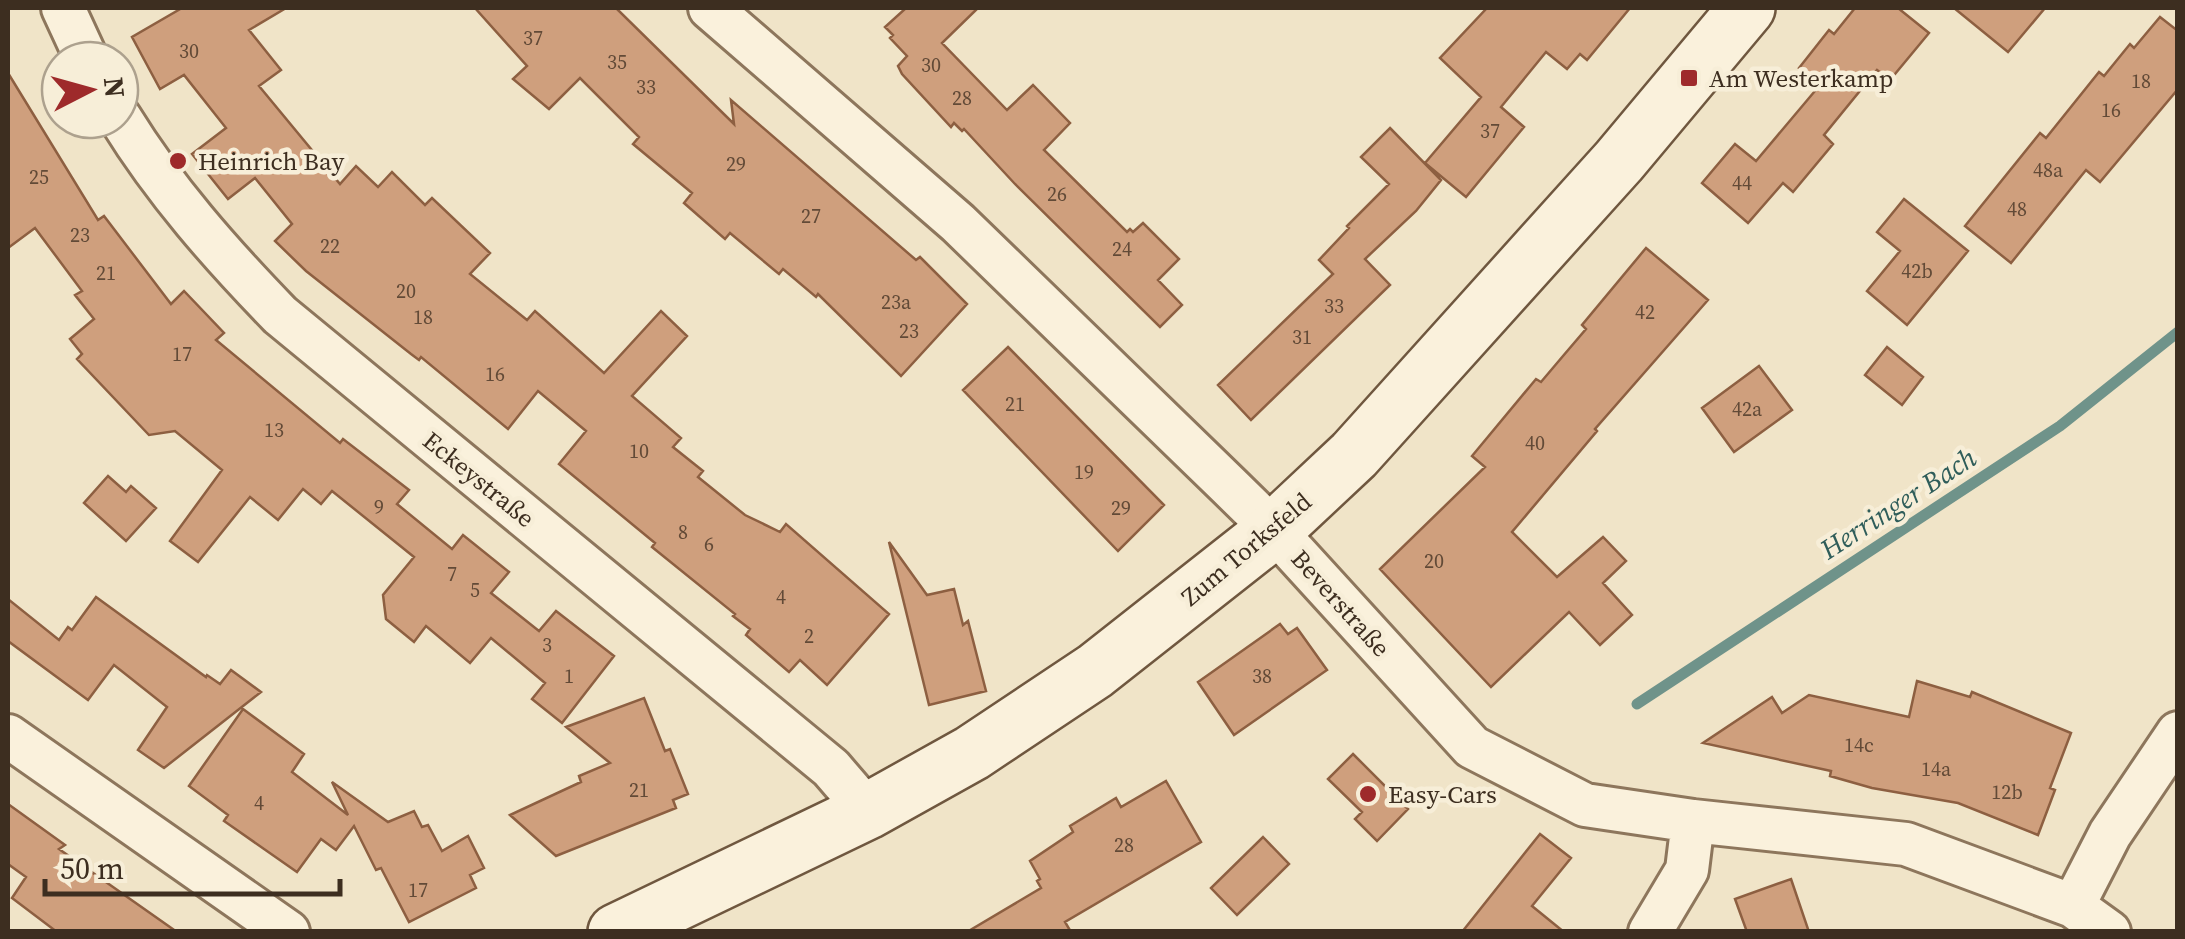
<svg xmlns="http://www.w3.org/2000/svg" width="2185" height="939" font-family="'Source Serif 4',serif">
	<style>
		.lines { fill: none; stroke-linecap: round; stroke-linejoin: round }
		.stream { stroke: #6f938a; stroke-width: 11 }
		.building { fill: #cf9f7d; stroke: #8d5f41; stroke-width: 2.5 }
		.minor-casing { stroke: #8d765c; stroke-width: 48 }
		.secondary-casing { stroke: #6f573f; stroke-width: 60 }
		.minor { stroke: #faf1dc; stroke-width: 42 }
		.secondary { stroke: #faf1dc; stroke-width: 55 }
		.poi-dot { fill: #9e2a2b; stroke: #f7eed8; stroke-width: 4 }
		.labels { text-anchor: middle; stroke-width: 9; stroke-linejoin: round; paint-order: stroke }
		.number-label { font-size: 20px; fill: #624a37 }
		.poi-label { font-size: 25px; fill: #3d2e20; stroke: #f7eed8; text-anchor: start }
		.street-label { font-size: 25px; fill: #3d2e20; stroke: #f7eed8 }
		.water-label { font-size: 28px; font-style: italic; fill: #2f5d5a; stroke: #f7eed8 }
	</style>
	<rect width="100%" height="100%" fill="#f0e4c8"/>
	<g class="lines">
		<path class="stream" d="M1637 704 2060 426 2178 332"/>
	</g>
	<path class="building" d="M182 8H286L249 30 281 70 259 86 340 184 356 166 378 187 392 172 425 205 432 198 490 253 470 274 527 320 535 311 604 373 661 311 687 336 632 396 681 438 673 447 703 471 698 477 745 515 780 532 786 524 889 614 827 685 800 660 789 672 746 635 750 629 733 616 735 614 652 547 655 543 559 464 586 431 538 391 508 429 421 357 419 360 411 354 306 271 275 241 292 224 255 178 228 199 192 154 226 128 184 75 160 89 132 37Z
		M475 8H616L734 124 731 100 916 260 920 257 967 304 901 376 818 294 816 297 783 269 779 274 730 233 725 239 684 203 692 193 633 144 639 137 580 78 549 109 513 79 527 66Z
		M906 8H978L942 43 1007 110 1033 85 1070 123 1044 150 1127 232 1130 229 1133 232 1143 223 1179 259 1158 280 1182 305 1160 327 1015 184 964 129 962 131 954 123 951 127 902 74 898 66 907 56 890 38 893 35 885 27Z
		M1487 8H1630L1587 60 1580 54 1567 69 1546 52 1501 107 1524 127 1466 197 1425 163 1481 97 1440 58Z
		M1855 8H1898L1929 33 1890 80 1877 70 1824 135 1833 144 1793 192 1783 183 1748 223 1702 183 1735 144 1756 161 1820 85 1799 68 1829 30 1834 34Z
		M1954 8H2045L2008 52Z
		M2160 17 2178 31V89L2100 182 2086 170 2011 263 1965 226 2040 133 2046 138 2099 72 2104 76 2130 44 2134 48Z
		M8 73 98 220 104 216 171 304 184 291 224 333 216 340 340 443 343 439 409 490 397 504 452 549 463 535 509 572 491 593 539 631 556 611 614 656 562 723 532 699 545 683 491 638 470 663 426 626 414 642 386 619 383 595 414 557 332 491 321 504 303 489 278 520 250 497 198 562 170 541 222 470 175 431 149 435 77 359 82 354 70 339 94 319 75 295 82 291 35 228 8 248Z
		M1390 128 1441 180 1416 211 1365 259 1390 285 1251 420 1218 385 1333 274 1319 260 1349 228 1347 226 1389 184 1361 157Z
		M1904 199 1968 251 1907 325 1867 291 1900 251 1877 232Z
		M1646 248 1708 300 1595 429 1597 431 1512 532 1557 577 1603 537 1626 561 1603 583 1632 615 1600 645 1569 612 1491 687 1380 569 1485 467 1472 456 1536 379 1541 382 1563 356 1586 329 1582 325Z
		M1008 347 1164 505 1118 551 963 390Z
		M1887 347 1923 377 1902 405 1865 375Z
		M1759 366 1792 410 1734 452 1702 408Z
		M108 476 126 492 131 486 156 508 126 541 84 503Z
		M889 542 927 595 954 589 963 625 968 621 986 691 929 705Z
		M96 597 206 677 207 675 220 684 231 670 261 692 164 768 138 750 167 707 114 665 88 700 8 641V599L59 640 68 627 72 630Z
		M1280 624 1288 634 1297 628 1327 670 1234 735 1198 682Z
		M1917 681 1970 697 1972 692 2071 733 2050 788 2055 790 2038 835 1958 803 1872 788 1830 776 1831 771 1703 743 1772 697 1782 713 1809 695 1909 717Z
		M644 698 665 751 670 749 688 794 673 800 676 808 556 856 510 815 581 782 579 776 610 763 566 727Z
		M243 709 304 754 292 772 348 815 332 782 388 822 414 811 422 827 428 825 442 851 468 836 484 868 470 875 476 888 409 922 381 868 376 870 354 826 336 850 321 839 297 872 224 821 228 815 189 786Z
		M1353 754 1408 809 1377 841 1355 819 1362 812 1328 779Z
		M1166 781 1201 842 1065 922 1071 932H967L1041 888 1037 881 1040 879 1030 861 1073 832 1070 826 1116 798 1121 807Z
		M8 804 65 845 59 849 177 932H57L12 898 26 877 8 864Z
		M1540 834 1571 858 1532 906 1564 932H1462Z
		M1263 837 1289 864 1237 915 1211 888Z
		M1791 879 1809 932H1747L1735 899Z"/>
	<g class="lines">
		<g class="minor-casing">
			<path id="minor" d="M63 8 87 60
				M710 8 958 223 1228 485 1274 530 1472 747 1585 805 1693 821 1906 844 2073 906 2109 932
				M120 118C165 191 220 253 280 315L831 768 868 811
				M8 736 288 932
				M2073 906 2110 834 2178 733
				M1650 932 1687 870 1693 821"/>
		</g>
		<g class="secondary-casing">
			<path id="secondary" d="M616 932 868 811 972 753 1095 671 1274 530 1354 455 1619 161 1747 8"/>
		</g>
		<use href="#minor" class="minor"/>
		<use href="#secondary" class="secondary"/>
	</g>
	<g class="poi-dot">
		<rect x="1679" y="68" width="20" height="20" rx="5"/>
		<circle cx="178" cy="161" r="10"/>
		<circle cx="1368" cy="794" r="10"/>
	</g>
	<g class="labels">
		<g class="number-label">
			<text x="533" y="45">37</text>
			<text x="189" y="58">30</text>
			<text x="617" y="69">35</text>
			<text x="931" y="72">30</text>
			<text x="2141" y="88">18</text>
			<text x="646" y="94">33</text>
			<text x="962" y="105">28</text>
			<text x="2111" y="117">16</text>
			<text x="1490" y="138">37</text>
			<text x="736" y="171">29</text>
			<text x="2048" y="177">48a</text>
			<text x="39" y="184">25</text>
			<text x="1742" y="190">44</text>
			<text x="1057" y="201">26</text>
			<text x="2017" y="216">48</text>
			<text x="811" y="223">27</text>
			<text x="80" y="242">23</text>
			<text x="330" y="253">22</text>
			<text x="1122" y="256">24</text>
			<text x="1917" y="278">42b</text>
			<text x="106" y="280">21</text>
			<text x="406" y="298">20</text>
			<text x="896" y="309">23a</text>
			<text x="1334" y="313">33</text>
			<text x="1645" y="319">42</text>
			<text x="423" y="324">18</text>
			<text x="909" y="338">23</text>
			<text x="1302" y="344">31</text>
			<text x="182" y="361">17</text>
			<text x="495" y="381">16</text>
			<text x="1015" y="411">21</text>
			<text x="1747" y="416">42a</text>
			<text x="274" y="437">13</text>
			<text x="1535" y="450">40</text>
			<text x="639" y="458">10</text>
			<text x="1084" y="479">19</text>
			<text x="379" y="514">9</text>
			<text x="1121" y="515">29</text>
			<text x="683" y="539">8</text>
			<text x="709" y="551">6</text>
			<text x="1434" y="568">20</text>
			<text x="452" y="581">7</text>
			<text x="475" y="597">5</text>
			<text x="781" y="604">4</text>
			<text x="809" y="643">2</text>
			<text x="547" y="652">3</text>
			<text x="569" y="683">1</text>
			<text x="1262" y="683">38</text>
			<text x="1859" y="752">14c</text>
			<text x="1936" y="776">14a</text>
			<text x="639" y="797">21</text>
			<text x="2007" y="799">12b</text>
			<text x="259" y="810">4</text>
			<text x="1124" y="852">28</text>
			<text x="418" y="897">17</text>
		</g>
		<g class="poi-label">
			<text x="1709" y="87">Am Westerkamp</text>
			<text x="198" y="170">Heinrich Bay</text>
			<text x="1388" y="803">Easy-Cars</text>
		</g>
		<g class="street-label">
			<text transform="translate(479 479) rotate(39)" y="9">Eckeystraße</text>
			<text transform="translate(1246 549) rotate(-40)" y="9">Zum Torksfeld</text>
			<text transform="translate(1341 603) rotate(48)" y="9">Beverstraße</text>
		</g>
		<g class="water-label">
			<text transform="translate(1898 503) rotate(-33)" y="10">Herringer Bach</text>
		</g>
	</g>
	<rect width="2185" height="939" fill="none" stroke="#3d2e20" stroke-width="20"/>
	<g transform="translate(90 90) rotate(84)"><circle r="48" fill="#f7eed8" stroke="#ada18e" stroke-width="2.5"/>
	<path d="M0-8L18 38L0 25L-18 38Z" fill="#9e2a2b"/>
	<text y="-15" font-size="28" font-weight="bold" text-anchor="middle" fill="#3d2e20">N</text>
	</g>
	<path d="M45 879v15h295v-15" fill="none" stroke="#3d2e20" stroke-width="5"/>
	<text x="60" y="879" font-size="30" fill="#3d2e20" stroke="#f7eed8" stroke-width="8" paint-order="stroke">50 m</text>
</svg>
